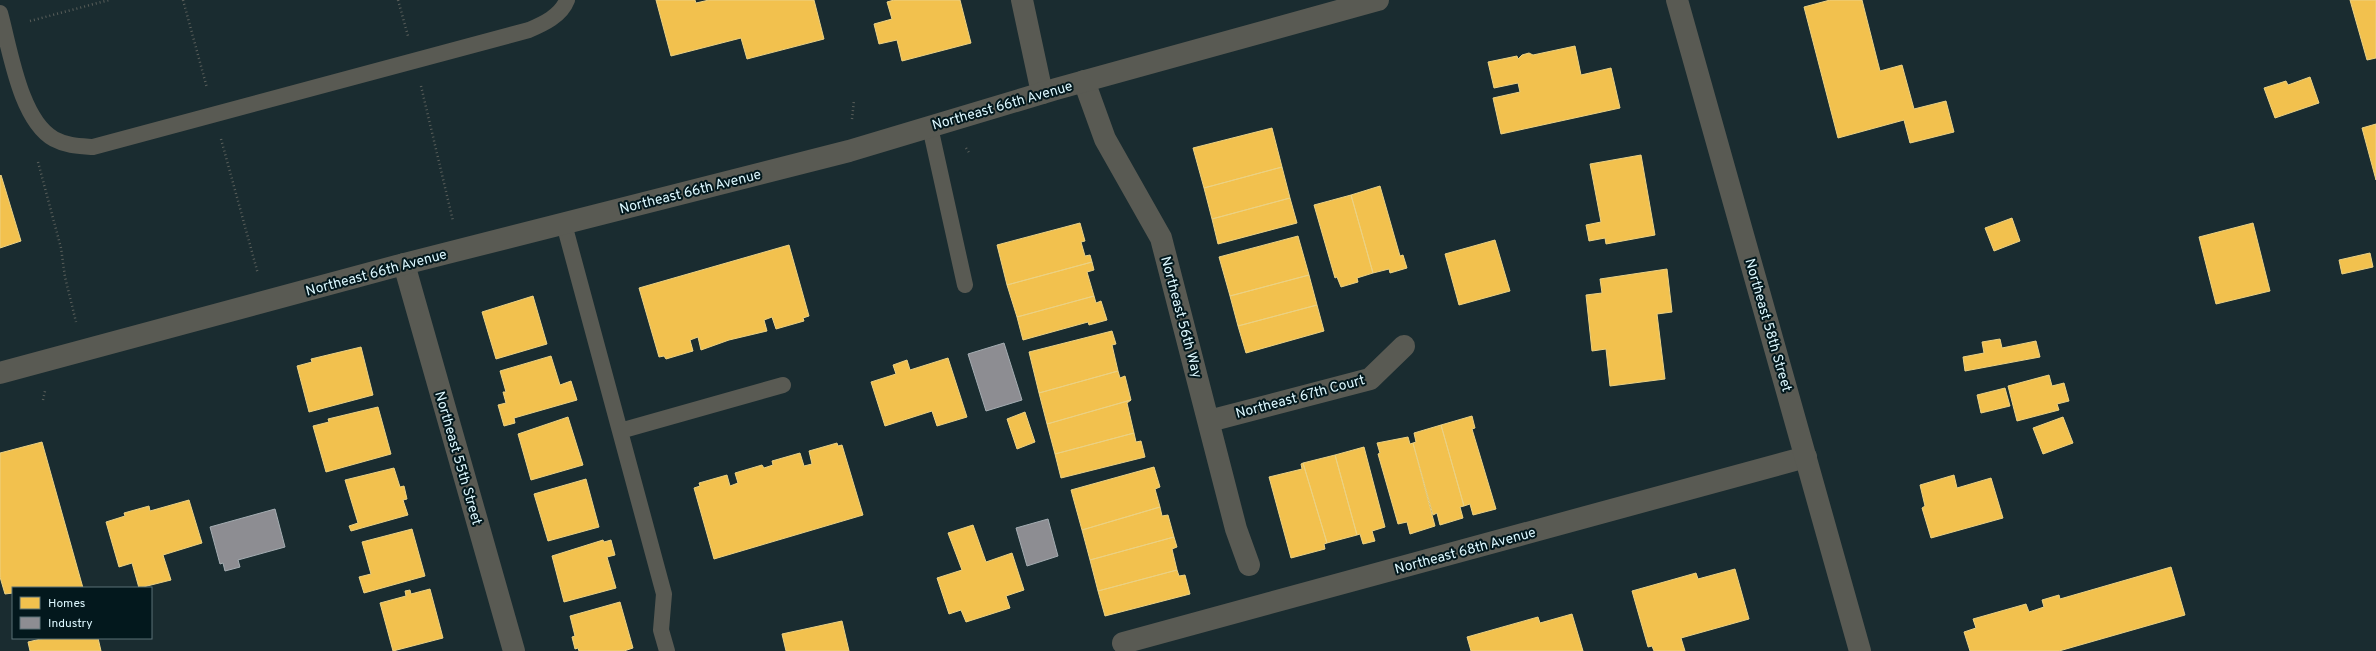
<svg xmlns="http://www.w3.org/2000/svg" width="2376" height="651" font-family="Overpass,sans-serif">
	<style>
		.homes { fill: #f2c14e; stroke: #ebd183 }
		.industry { fill: #8d8d92; stroke: #a5adb2 }
		.lines { fill: none; stroke-linecap: round; stroke-linejoin: round }
		.path { stroke: #595e5a; stroke-width: 2.5; stroke-dasharray: 1 3; stroke-linecap: butt }
		.service { stroke: #595a53; stroke-width: 16 }
		.minor { stroke: #595a53; stroke-width: 22 }
		.tertiary { stroke: #595a53; stroke-width: 22 }
		.labels { text-anchor: middle; stroke-width: 4; stroke-linejoin: round; paint-order: stroke }
		.street-label { font-size: 14px; fill: #dcf7fe; stroke: #03181d }
	</style>
	<rect width="100%" height="100%" fill="#1a2c30"/>
	<path class="homes" d="M656 0H695L696 3 709 0H814L824 39 747 59 741 38 671 56Z
		M894 0H960L971 43 902 61 897 40 879 44 874 24 892 19 887 2Z
		M1830 0H1862L1880 71 1902 65 1914 109 1946 101 1954 132 1910 143 1904 120 1838 138 1804 7Z
		M2350 0H2376V58L2367 60Z
		M1575 46 1581 75 1611 68 1620 108 1501 134 1493 98 1520 92 1518 83 1494 88 1488 62 1517 56 1518 59 1522 55 1529 53 1533 55Z
		M2310 77 2319 103 2275 118 2264 88 2286 81 2288 85Z
		M2376 124V180L2362 128Z
		M1272 128 1282 167 1204 188 1193 148Z
		M1641 155 1655 235 1606 244 1605 238 1589 241 1586 225 1601 222 1590 164Z
		M1282 167 1290 198 1212 219 1204 188Z
		M1 175 21 241 0 248V176Z
		M1380 186 1400 256 1403 255 1407 268 1390 273 1389 269 1373 273 1351 195Z
		M1351 195 1373 273 1357 278 1358 282 1341 287 1337 277 1335 278 1314 205Z
		M1290 198 1297 223 1218 244 1212 219Z
		M2012 218 2020 241 1994 251 1985 228Z
		M1080 223 1085 241 1081 242 1085 256 1090 255 1092 262 1007 285 997 245Z
		M2253 223 2270 291 2216 304 2199 237Z
		M1298 236 1309 275 1230 296 1219 257Z
		M1495 240 1510 291 1459 305 1445 254Z
		M789 245 809 316 803 318 804 321 776 329 772 317 764 320 767 331 729 340 701 350 698 337 690 340 693 351 666 359 664 356 659 357 639 288Z
		M2370 253 2373 267 2342 274 2339 260Z
		M1092 262 1094 270 1087 272 1094 296 1017 317 1007 285Z
		M1667 269 1672 312 1657 314 1665 379 1610 386 1606 349 1592 351 1586 295 1602 293 1600 279Z
		M1309 275 1317 305 1238 326 1230 296Z
		M533 296 547 344 496 359 482 312Z
		M1094 296 1096 303 1101 301 1107 320 1089 325 1088 322 1023 340 1017 317Z
		M1317 305 1324 331 1246 353 1238 326Z
		M1112 331 1116 344 1112 345 1118 371 1039 393 1029 352Z
		M2000 339 2002 348 2036 341 2040 357 1965 371 1963 357 1984 353 1982 342Z
		M361 347 373 395 309 412 297 366 312 362 311 359Z
		M551 356 560 385 571 381 577 400 514 418 515 423 504 426 498 405 506 403 503 392H506L500 371Z
		M948 358 967 417 937 426 932 411 885 426 871 382 896 374 893 365 907 360 910 370Z
		M1118 371 1120 378 1125 376 1131 400 1047 424 1039 393Z
		M2049 375 2052 386 2064 383 2069 401 2057 404 2059 410 2017 421 2008 386Z
		M2005 388 2010 406 1981 413 1977 395Z
		M1131 400 1127 403 1134 433 1055 454 1047 424Z
		M378 407 391 454 326 472 313 426 329 422 328 419Z
		M1025 412 1035 442 1017 449 1007 419Z
		M1472 416 1475 428 1472 429 1496 509 1473 515 1470 504 1464 506 1441 425Z
		M568 417 583 465 531 480 518 434Z
		M2063 417 2073 443 2043 454 2033 428Z
		M1441 425 1464 506 1460 507 1463 518 1440 525 1437 513 1433 515 1413 443 1416 442 1414 433Z
		M1134 433 1136 442 1141 441 1145 457 1061 478 1055 454Z
		M1408 437 1410 444 1413 443 1435 526 1410 534 1407 522 1398 524 1378 454 1380 453 1377 443Z
		M42 442 83 588H13V593L5 594 0 577V453Z
		M837 443 838 446 842 445 863 515 714 559 694 488 700 486 699 483 727 475 730 486 738 483 735 473 762 465 764 468 773 465 772 461 800 453 804 466 812 464 809 451Z
		M1364 447 1385 527 1372 531 1375 541 1363 544 1360 534 1357 535 1335 455Z
		M1335 455 1357 535 1327 543 1303 463Z
		M1303 463 1327 543 1324 544 1325 549 1291 558 1269 477 1302 469 1301 464Z
		M1154 467 1160 487 1155 489 1160 507 1082 530 1071 490Z
		M394 468 400 487 404 486 407 499 403 500 408 515 351 531 349 526 358 523 345 480Z
		M1954 475 1957 488 1991 478 2003 518 1931 538 1922 508 1925 506 1920 485Z
		M586 479 599 527 548 541 534 494Z
		M189 500 202 543 163 555 171 580 139 588 132 563 119 567 106 522 125 516 124 513 149 506 150 511Z
		M1160 507 1162 516 1168 515 1174 537 1090 560 1082 530Z
		M973 525 986 562 1012 553 1024 590 1006 596 1010 608 966 622 961 610 949 614 937 578 962 570 948 533Z
		M412 529 425 576 364 593 359 577 371 574 362 542Z
		M1174 537 1177 547 1172 549 1177 570 1098 591 1090 560Z
		M603 540 604 542 611 540 615 555 607 557 616 588 564 602 552 556Z
		M2171 567 2185 615 2059 651H1970L1964 632 1976 628 1973 619 2026 604 2029 612 2044 607 2042 600 2059 595 2060 599Z
		M1735 569 1749 619 1681 638 1685 651H1654L1652 646 1648 647 1632 591 1696 573 1698 579Z
		M1177 570 1179 576 1185 575 1190 594 1105 616 1098 591Z
		M430 589 443 638 393 651 380 603 406 596 405 591 410 590 411 594Z
		M620 602 633 648 624 651H579L578 648 575 649 572 637 575 636 570 616Z
		M1572 614 1583 651H1471L1467 637 1538 617 1540 623Z
		M842 621 849 651H786L782 634Z
		M45 638H98L101 651H30L28 642Z"/>
	<path class="industry" d="M1004 343 1022 400 986 411 968 354Z
		M275 509 285 547 238 560 240 567 225 571 223 563 220 564 210 527Z
		M1048 519 1058 556 1027 566 1016 528Z"/>
	<g class="lines">
		<path class="path" d="M183 0 207 88
			M398 0 408 36
			M30 21 109 0
			M421 86 453 221
			M852 119 854 100
			M221 139 258 274
			M966 148 970 154
			M38 162 61 248 65 277 76 322
			M43 400 45 391"/>
		<path class="service" d="M0 13C10 49 20 120 54 139 67 146 79 146 93 147L529 30C543 24 561 16 567 0
			M930 127 965 285
			M564 224 664 594 661 630 667 651
			M620 431 783 385"/>
		<path class="minor" d="M1022 0 1042 93
			M1084 81 1105 139 1161 238 1236 529 1249 565
			M404 264 514 651
			M1209 421 1370 379 1404 346
			M1123 643 1806 457"/>
		<path class="tertiary" d="M1677 0 1860 651
			M0 373 404 264 849 151 1056 89 1378 0"/>
	</g>
	<g class="labels">
		<g class="street-label">
			<text transform="translate(1002 105) rotate(-16)" y="5">Northeast 66th Avenue</text>
			<text transform="translate(690 191) rotate(-14)" y="5">Northeast 66th Avenue</text>
			<text transform="translate(376 272) rotate(-15)" y="5">Northeast 66th Avenue</text>
			<text transform="translate(1182 317) rotate(75)" y="5">Northeast 56th Way</text>
			<text transform="translate(1769 325) rotate(74)" y="5">Northeast 58th Street</text>
			<text transform="translate(1300 396) rotate(-15)" y="5">Northeast 67th Court</text>
			<text transform="translate(459 458) rotate(74)" y="5">Northeast 55th Street</text>
			<text transform="translate(1465 550) rotate(-15)" y="5">Northeast 68th Avenue</text>
		</g>
	</g>
	<rect x="12" y="587" width="140" height="52" fill="#03181d" stroke="#5a7177"/>
	<rect x="20" y="597" width="20" height="12" fill="#f2c14e" stroke="#5a7177"/>
	<text x="48" y="607" font-size="12" fill="#dcf7fe">Homes</text>
	<rect x="20" y="617" width="20" height="12" fill="#8d8d92" stroke="#5a7177"/>
	<text x="48" y="627" font-size="12" fill="#dcf7fe">Industry</text>
</svg>
